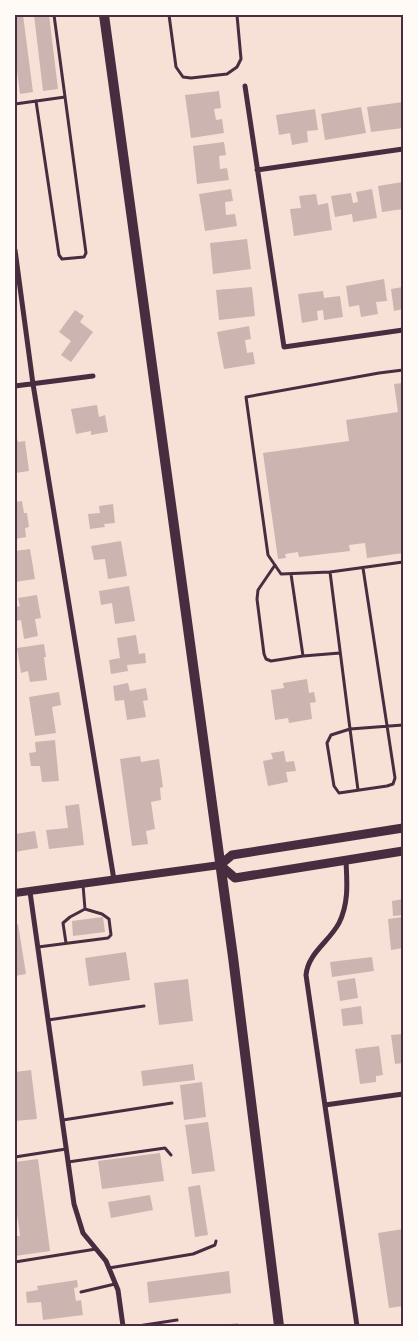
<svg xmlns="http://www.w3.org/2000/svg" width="418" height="1341" font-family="Quicksand,sans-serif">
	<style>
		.building { fill: #ccb4b1 }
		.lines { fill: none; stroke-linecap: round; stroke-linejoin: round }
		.service { stroke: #4a2c40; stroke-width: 3 }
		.minor { stroke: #4a2c40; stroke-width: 5 }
		.tertiary { stroke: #4a2c40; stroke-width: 8 }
		.secondary { stroke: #4a2c40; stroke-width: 9 }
		.trunk { stroke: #4a2c40; stroke-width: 10 }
		.neatline { fill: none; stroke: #4a2c40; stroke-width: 2 }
	</style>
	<rect width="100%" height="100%" fill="#f7e1d7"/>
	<path class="building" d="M15 15H23L33 92 20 94 15 55Z
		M34 15H49L58 89 43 91Z
		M219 91 221 108 214 109 216 120 222 119 224 133 191 138 185 95Z
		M403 102V128L371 132 367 107Z
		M361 107 366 133 325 140 321 114Z
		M315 109 318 130 307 131 308 142 292 145 290 133 279 135 276 115Z
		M224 142 226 155 219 156 220 169 227 168 229 180 197 184 193 146Z
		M403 182V209L382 212 378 186Z
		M231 189 233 201 225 202 226 215 235 214 237 226 205 231 199 194Z
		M372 189 377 218 353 222 352 214 335 217 331 196 351 193 353 203 358 202 356 192Z
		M316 194 318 205 328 203 332 230 294 236 290 209 301 208 299 196Z
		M247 239 251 269 213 274 210 243Z
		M384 279 387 301 376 302 378 314 361 317 359 305 349 307 346 286Z
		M252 287 255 316 219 320 216 290Z
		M403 287V309L394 311 391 289Z
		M323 291 324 298 340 296 343 317 324 320 323 310 317 311 318 320 302 323 298 294Z
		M75 310 84 316 80 322 93 332 71 362 61 355 71 341 59 332Z
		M249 326 251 339 245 340 247 353 253 352 255 364 224 369 217 332Z
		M403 383V553L367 558 365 543 349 545 350 551 299 557 298 552 285 554 286 558 278 559 263 453 349 441 346 420 398 412 394 384Z
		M97 405 99 417 105 415 108 432 91 435V431L76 434 71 409Z
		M15 431 18 442 25 441 29 471 15 473Z
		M22 501 24 513H27L29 527 25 528 26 537 15 539V502Z
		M113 504 115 523 104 524 105 527 90 529 88 514 100 513 99 506Z
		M121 541 127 576 108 579 105 559 94 560 91 546Z
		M30 549 35 579 15 582V551Z
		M129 586 135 621 115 624 112 603 101 605 99 591Z
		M37 595 41 618 35 619 38 636 24 639 21 620 15 621V607L20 606 18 598Z
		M136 635 139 654 145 653 146 663 127 665 128 671 111 674 109 660 120 658 117 638Z
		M44 644 46 657H44L47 680 30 682 28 671 21 673 17 648Z
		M307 679 309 693 314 692 316 702 310 703 312 719 289 723 288 718 275 720 271 690 284 688 283 683Z
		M128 683 130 691 146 688 148 700 143 701 146 717 127 720 124 700 115 701 113 686Z
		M59 692 61 705 52 707 56 733 35 736 29 697Z
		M55 740 59 781 42 782 40 766H31L29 753 36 752 35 742Z
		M284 751 286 762 294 761 296 771 286 772 288 782 268 786 263 761 273 759 271 753Z
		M140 756 141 762 159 759 163 787 160 788 161 800 151 802 155 829 146 831 148 844 132 846 120 759Z
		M79 804 84 845 49 849 46 830 68 828 65 806Z
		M35 831 38 848 15 852V834Z
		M403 899V915L393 916 392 901Z
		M103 917 105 932 73 936 72 921Z
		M403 917V948L391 950 388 919Z
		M18 924 26 974 15 976V925Z
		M126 952 130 980 89 986 85 958Z
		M372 957 374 971 332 977 330 962Z
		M355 978 358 998 340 1001 337 981Z
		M188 979 193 1021 159 1025 154 983Z
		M361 1006 363 1024 343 1026 341 1009Z
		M403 1034V1063L395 1064 391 1035Z
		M379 1046 383 1075 376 1076V1082L360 1084 355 1049Z
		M193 1064 195 1080 143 1086 141 1071Z
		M31 1070 37 1119 15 1121V1072Z
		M202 1082 206 1117 184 1120 180 1085Z
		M208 1122 215 1171 192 1174 185 1125Z
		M160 1153 164 1181 102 1189 98 1161Z
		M38 1159 50 1251 15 1256V1236H20L15 1200V1162Z
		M200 1185 208 1235 195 1237 188 1187Z
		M150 1195 153 1210 111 1218 108 1202Z
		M403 1229V1306L389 1308 378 1233Z
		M229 1271 231 1293 149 1303 147 1282Z
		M77 1280 78 1287 74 1288 76 1301 81 1300 83 1315 43 1320 41 1302 27 1303 26 1292 38 1290 37 1286Z
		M238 1323V1326H222V1325Z"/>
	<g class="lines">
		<path class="service" d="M169 15 176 67 183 77 191 78 227 74 237 67 241 59 237 15
			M36 101 59 255 62 259 84 257 86 253 54 15
			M15 104 65 97
			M403 370 379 373 246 397 268 555 281 574 330 572 350 729 403 725
			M275 565 258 590 257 599 264 654 266 659 271 661 303 656
			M330 572 403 562
			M291 574 303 656 340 653
			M358 790 350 729 331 735 327 743 334 786 339 793 387 786 393 784 395 778 363 568
			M66 943 63 923 70 917 85 909
			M38 947 108 938 111 935 109 919 102 914 85 909 83 885
			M48 1020 144 1006
			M63 1120 172 1103
			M15 1157 66 1149
			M68 1162 165 1148 171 1155
			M15 1262 96 1249
			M109 1268 193 1254 215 1245 216 1241
			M81 1292 115 1284
			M138 1326 177 1320"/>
		<path class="minor" d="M245 86 284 347 403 330
			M257 170 403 149
			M15 250 33 384 114 880
			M15 386 93 376
			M346 861C347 882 349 903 339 923 329 942 308 953 306 975L357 1326
			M30 892 74 1204 83 1233 106 1261 118 1290 123 1326
			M325 1105 403 1094"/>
		<path class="tertiary" d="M15 893 220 865"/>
		<path class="secondary" d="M403 828 232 855 220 865 235 878 403 851"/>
		<path class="trunk" d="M104 15 233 957 279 1326"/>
	</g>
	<rect width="418" height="1341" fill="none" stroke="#fffaf5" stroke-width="32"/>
	<rect x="16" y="16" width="386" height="1309" class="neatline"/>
</svg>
